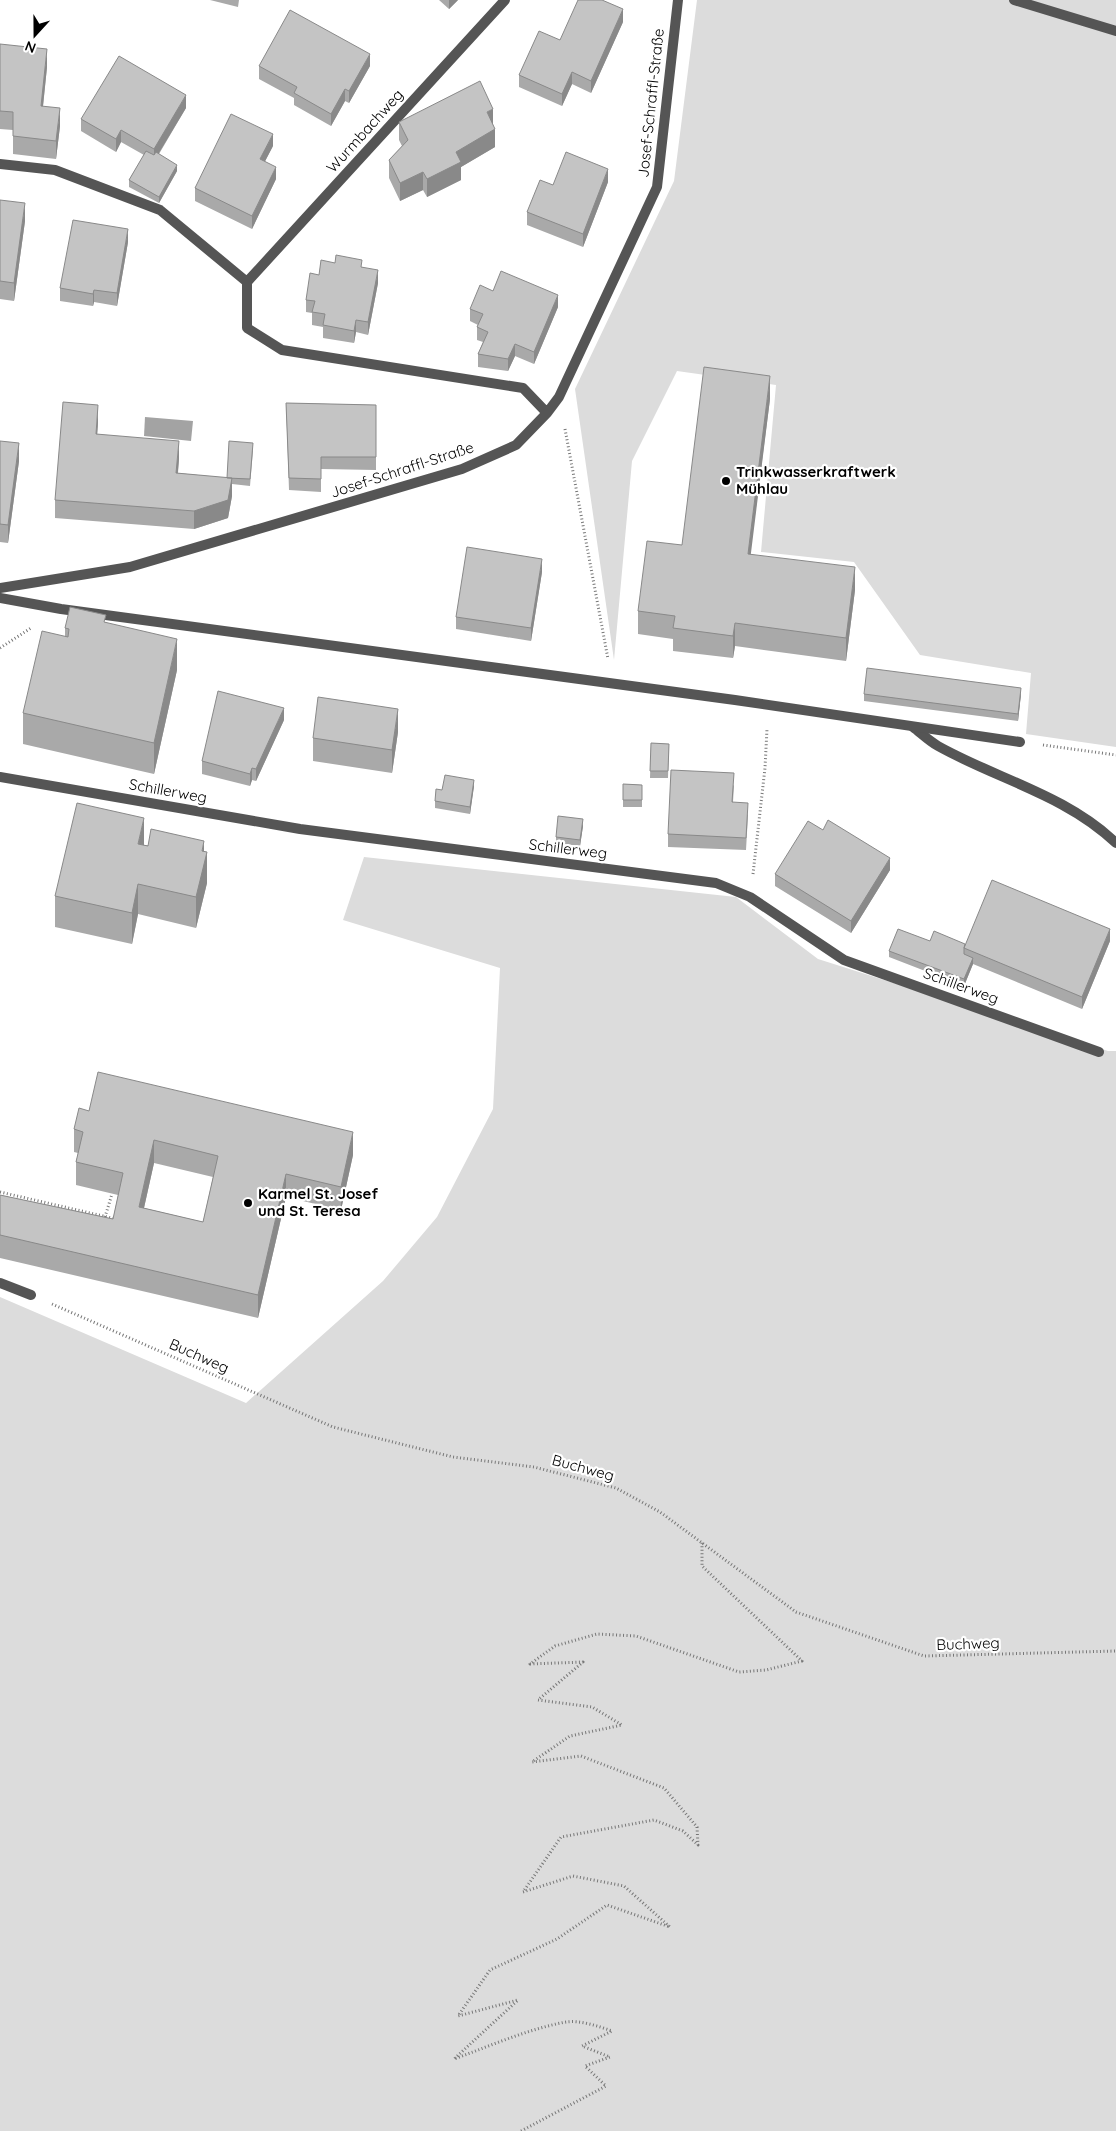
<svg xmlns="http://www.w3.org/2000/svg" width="1116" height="2131" font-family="Quicksand,sans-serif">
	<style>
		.green { fill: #dcdcdc }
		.water { fill: #a3a3a3 }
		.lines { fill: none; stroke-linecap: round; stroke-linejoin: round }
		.path { stroke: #777; stroke-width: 3; stroke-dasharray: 1 2.5; stroke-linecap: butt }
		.lane { stroke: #555; stroke-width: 10 }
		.street { stroke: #555; stroke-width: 10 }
		.wall { fill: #a9a9a9; fill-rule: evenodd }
		.shaded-wall { fill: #898989 }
		.building { fill: #c4c4c4; stroke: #898989; fill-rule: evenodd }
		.poi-dot { fill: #000; stroke: #fff; stroke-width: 2 }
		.labels { text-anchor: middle; stroke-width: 4.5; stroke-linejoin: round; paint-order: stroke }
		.street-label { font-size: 15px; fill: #000; stroke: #fff }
		.poi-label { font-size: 15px; font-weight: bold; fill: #000; stroke: #fff; text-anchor: start }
	</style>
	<rect width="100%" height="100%" fill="#fff"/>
	<path class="green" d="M697 0H1116V747L1026 734 1031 673 920 655 854 562 761 552 776 385 677 371 632 461 614 660 575 389 674 181Z
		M364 857 736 897 818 959 1108 1051H1116V2131H0V1297L246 1403 383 1281 437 1217 493 1109 500 968 343 920Z"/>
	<path class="water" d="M145 417 193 421 191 441 144 436Z"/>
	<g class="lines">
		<path class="path" d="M565 429 608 659
			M0 648 31 628
			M1043 745 1116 755
			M753 874 765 768 767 729
			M0 1192 116 1219
			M105 1217 112 1194
			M52 1304 333 1427 453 1457 534 1467 616 1488 660 1512 796 1612 924 1656 1116 1651
			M521 2131 606 2086 585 2066 610 2057 582 2046 612 2031C598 2026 580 2020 566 2022 528 2029 490 2046 454 2059L518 2000 458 2016 490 1970 557 1939 607 1905 670 1927 624 1886 573 1876 523 1892 561 1837 654 1820 683 1831 698 1845 697 1827 664 1788 581 1756 532 1762 570 1736 622 1725 592 1707 538 1700 583 1662 530 1664 555 1646 597 1634 636 1636 739 1672 766 1670 802 1661 702 1566V1541"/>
		<path class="lane" d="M913 727C921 733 929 741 938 746 997 779 1066 795 1116 843
			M0 1283 31 1295"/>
		<path class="street" d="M1014 0 1116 31
			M0 164 55 170 160 210 247 282V328L282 350 523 388 547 413
			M247 282 505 0
			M0 588 130 567 462 469 516 445 547 413 559 397 657 187 678 0
			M0 598 61 609 735 700 1020 742
			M0 777 300 829 716 883 750 897 844 960 1099 1052"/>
	</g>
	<path class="wall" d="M210 0H239L238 7Z
		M439 0H458L449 9Z
		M623 22 591 93 572 84 562 106 519 87V75L560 40Z
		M0 44 47 67 43 107 60 126 56 159 13 154V130L0 129Z
		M259 66H370L349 103 345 101 331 126 294 105V98L259 79Z
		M186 108 159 154 177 171 159 203 129 187V180L144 155 121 142 116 152 81 131V119Z
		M399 122 493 125 495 147 461 167V180L427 197 423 190 400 201 389 178V160L402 146 399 140Z
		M273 146 265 161 276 179 252 229 195 201V188Z
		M608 182 583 247 527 225V212L553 185Z
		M0 200 25 221 14 301 0 299Z
		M128 242 117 306 94 302 93 306 60 301V288Z
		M362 267 378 283 368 335 356 332 354 343 323 338V327L312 325V313L306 312V300L319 275Z
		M493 291 558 307 534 364 515 356 508 371 478 367V354L483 342 477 340V327L478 325 470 321V309Z
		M770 399 750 554 855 590 846 661 735 646 733 658 673 651V639L638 634V611L682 545Z
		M286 403 376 405V470L321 469V492L289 490Z
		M98 423 97 434 179 459 178 473 227 478 253 450 250 486 232 484V496L228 518 194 529 55 518V500Z
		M0 441 19 461 8 543 0 542Z
		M542 572 531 641 456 629V617Z
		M106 622 177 670 154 774 23 744V713L65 636V628Z
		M864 694H1021L1018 721 864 701Z
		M284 720 256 781 252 780 250 786 202 774V761Z
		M398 732 392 773 313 761V738Z
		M651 743 669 744 668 778H650Z
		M623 784 642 785V807H623Z
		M734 785 733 802 748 815 746 850 668 847V834Z
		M474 786 470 814 435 808V801L442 790Z
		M583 826 580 846 556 843V837Z
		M823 830 890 870 851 933 775 886V874Z
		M144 845 204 852 207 883 196 928 138 914 132 944 55 927V896Z
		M930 941 965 944 1110 941 1082 1009 973 964 964 986 889 957V951Z
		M89 1111 353 1155 341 1210 286 1197 258 1318 0 1258V1195L113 1219 118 1195 76 1185V1162L78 1153 74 1152V1129ZM154 1163 213 1177 203 1222 144 1208Z"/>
	<path class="shaded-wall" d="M449 0H458L449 9Z
		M623 9V22L591 93V81Z
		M47 49V67L41 124V106Z
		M370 54V66L349 103V91Z
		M572 72V84L562 106V94Z
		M345 89V101L331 126V114Z
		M186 95V108L154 161V149Z
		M60 108V126L56 159V141Z
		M493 109V127L487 112Z
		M495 129V147L461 167V180L427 197V179L456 152Z
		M121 130V142L116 152V139Z
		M273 134V146L260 171V159Z
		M177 165V171L159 203V197Z
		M276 167V179L252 229V216Z
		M608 169V182L583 247V234Z
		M423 172V190L400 201V183Z
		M25 203V221L14 301V283Z
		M128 229V242L117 306V293Z
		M378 270V283L368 335V322Z
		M94 290V302L93 306V294Z
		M558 295V307L534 364V352Z
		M356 320V332L354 343V331Z
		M515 344V356L508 371V359Z
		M770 376V399L748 577V554Z
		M98 405V423L96 452V434Z
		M179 441V459L176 491V473Z
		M19 443V461L8 543V525Z
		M232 478V496L228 518 194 529V511Z
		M542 559V572L531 641V628Z
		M855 567V590L846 661V638Z
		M735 623V646L733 658V636Z
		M177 639V670L154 774V743Z
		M1021 688V694L1018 721V714Z
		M284 708V720L256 781V769Z
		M398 709V732L392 773V750Z
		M252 768V780L250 786V774Z
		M474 780V786L470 814V807Z
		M144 818V848L138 844Z
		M583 819V826L580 846V840Z
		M204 841V862L207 852V883L196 928V897L202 851Z
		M890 858V870L851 933V921Z
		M138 884V914L132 944V913Z
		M1110 929V941L1082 1009V997Z
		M973 958V964L964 986V979Z
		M353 1132V1155L341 1210V1187Z
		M154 1140V1163L139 1230V1207Z
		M286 1174V1197L258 1318V1295Z"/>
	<path class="building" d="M578 0H602L623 9 591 81 572 72 562 94 519 75 539 31 560 40Z
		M290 10 370 54 349 91 345 89 331 114 294 93 297 87 259 66Z
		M0 44 47 49 41 106 60 108 56 141 13 136V112L0 111Z
		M119 56 186 95 154 149 121 130 116 139 81 119Z
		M480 81 493 109 487 112 495 129 456 152 461 162 427 179 423 172 400 183 389 160 408 140 399 122Z
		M231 114 273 134 260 159 276 167 252 216 195 188Z
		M146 151 154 155 156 152 177 165 159 197 129 180Z
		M566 152 608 169 583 234 527 212 540 180 553 185Z
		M0 200 25 203 14 283 0 281Z
		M73 220 128 229 117 293 94 290 93 294 60 288Z
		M336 255 362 260 361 267 378 270 368 322 356 320 354 331 323 325 325 314 312 312 315 301 306 300 310 273 319 275 321 260 335 263Z
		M501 271 558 295 534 352 515 344 508 359 478 354 488 332 477 327 483 314 470 309 480 285 493 291Z
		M704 367 770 376 748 554 855 567 846 638 735 623 733 636 673 628 675 616 638 611 647 541 682 545Z
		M63 402 98 405 96 434 179 441 176 473 232 478 228 500 194 511 55 500Z
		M286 403 376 405V457H321V479L289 478Z
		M0 441 19 443 8 525 0 524Z
		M229 441 253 443 250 479 227 478Z
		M467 547 542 559 531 628 456 617Z
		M70 607 106 615 104 622 177 639 154 743 23 713 42 631 68 637 69 629 65 628Z
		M867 668 1021 688 1018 714 864 694Z
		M218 691 284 708 256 769 252 768 250 774 202 761Z
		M318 697 398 709 392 750 313 738Z
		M651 743 669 744 668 771H650Z
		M671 770 734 773 732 802 748 803 746 838 668 834Z
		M445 775 474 780 470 807 435 801 436 789 442 790Z
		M623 784 642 785V800H623Z
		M77 803 144 818 138 844 148 846 151 829 204 841 202 851 207 852 196 897 138 884 132 913 55 896Z
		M558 816 583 819 580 840 556 837Z
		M828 820 890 858 851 921 775 874 808 821 823 830Z
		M992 880 1110 929 1082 997 964 948Z
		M898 929 930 941 934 931 965 944 964 948V954L973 958 964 979 889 951Z
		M98 1072 353 1132 341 1187 286 1174 258 1295 0 1235V1195L113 1219 123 1173 76 1162 83 1132 74 1129 79 1108 89 1111ZM154 1140 218 1156 203 1222 139 1207Z"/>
	<g class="poi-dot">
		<circle cx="726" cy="481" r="5"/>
		<circle cx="248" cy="1203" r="5"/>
	</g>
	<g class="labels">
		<g class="street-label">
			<text transform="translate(651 103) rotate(-84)" y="5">Josef-Schraffl-Straße</text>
			<text transform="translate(365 131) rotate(-48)" y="5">Wurmbachweg</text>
			<text transform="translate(402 470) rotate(-18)" y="5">Josef-Schraffl-Straße</text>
			<text transform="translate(168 791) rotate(10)" y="5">Schillerweg</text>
			<text transform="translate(568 849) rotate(7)" y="5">Schillerweg</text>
			<text transform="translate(961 986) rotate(20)" y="5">Schillerweg</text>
			<text transform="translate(199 1356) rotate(24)" y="5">Buchweg</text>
			<text transform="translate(583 1468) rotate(15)" y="5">Buchweg</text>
			<text transform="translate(968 1644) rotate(-2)" y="5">Buchweg</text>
		</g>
		<g class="poi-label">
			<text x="736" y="477">Trinkwasserkraftwerk<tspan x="736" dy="17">Mühlau</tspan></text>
			<text x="258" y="1199">Karmel St. Josef<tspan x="258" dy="17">und St. Teresa</tspan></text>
		</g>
	</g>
	<g transform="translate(35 35) rotate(201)" stroke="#ffffff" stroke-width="4" paint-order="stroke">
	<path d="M0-4L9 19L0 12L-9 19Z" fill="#000000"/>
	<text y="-8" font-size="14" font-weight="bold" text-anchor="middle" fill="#000000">N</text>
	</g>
</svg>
